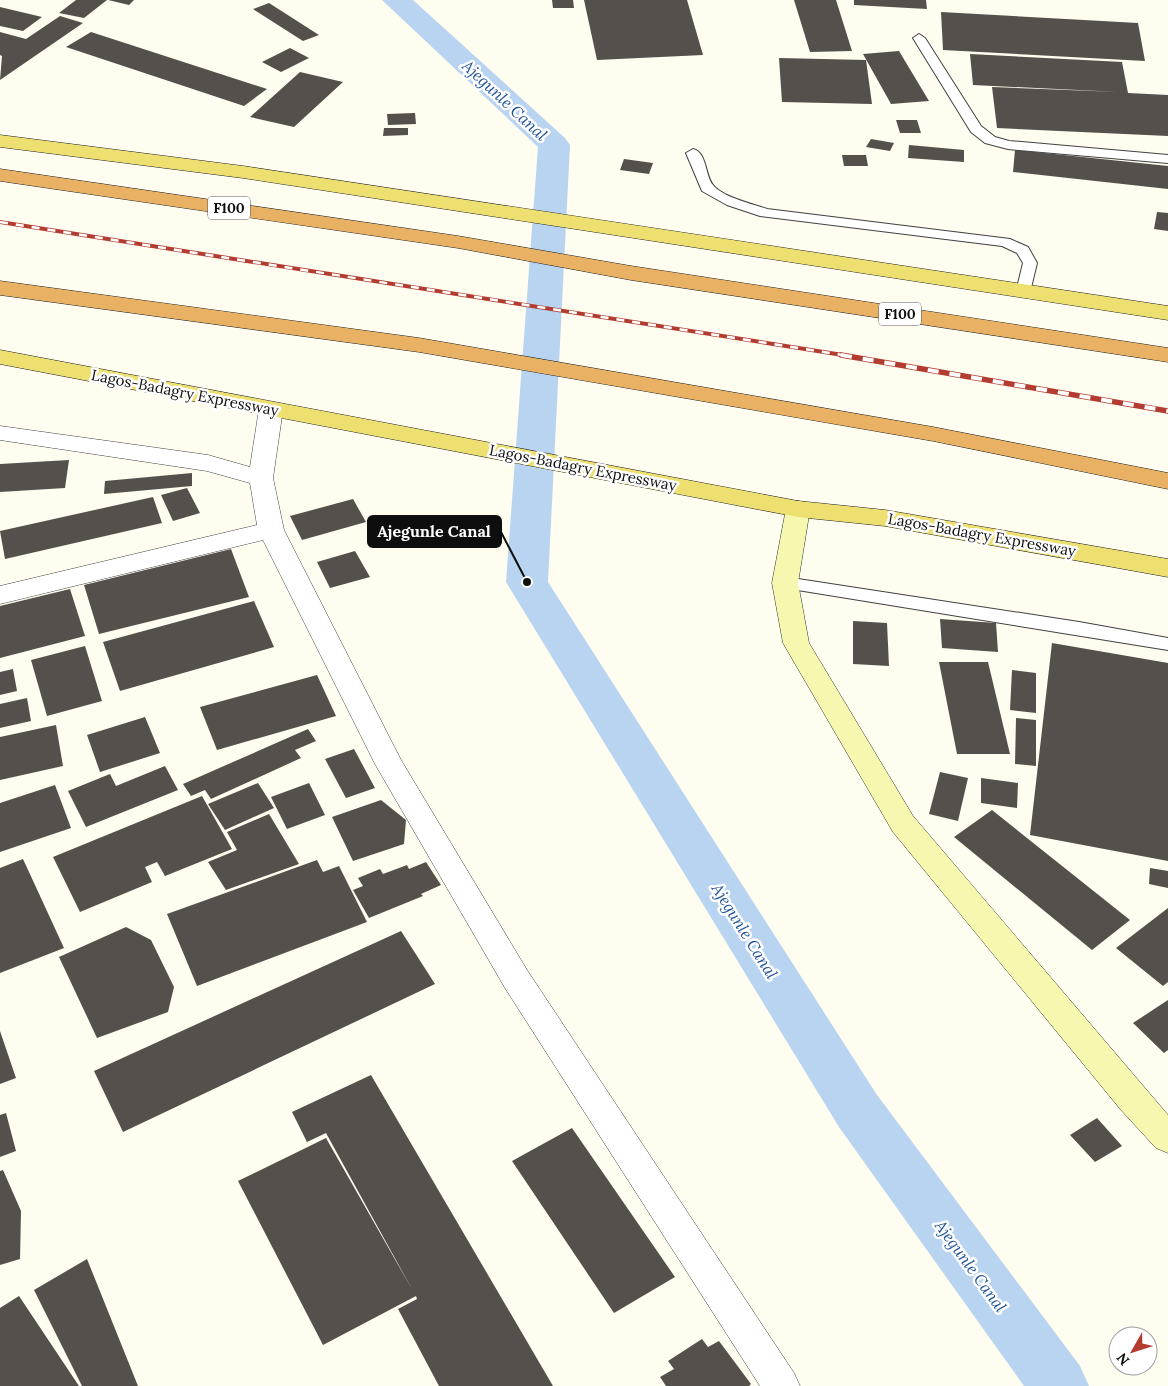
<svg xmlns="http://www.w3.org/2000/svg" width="1168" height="1386" font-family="Lora,serif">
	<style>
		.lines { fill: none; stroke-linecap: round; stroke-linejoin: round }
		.canal { fill: #b8d4f1; fill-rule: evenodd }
		.building { fill: #55504b }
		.lane-casing { stroke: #414141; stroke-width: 2 }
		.street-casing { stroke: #414141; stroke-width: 1 }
		.secondary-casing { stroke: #303030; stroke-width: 1 }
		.primary-casing { stroke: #1f1f1f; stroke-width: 1 }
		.highway-casing { stroke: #1f1f1f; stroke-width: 1 }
		.lane { fill: #fff; fill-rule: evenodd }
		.street { fill: #fff; fill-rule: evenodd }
		.secondary { fill: #f7f8b0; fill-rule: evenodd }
		.primary { fill: #eddf70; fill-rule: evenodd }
		.highway { fill: #e8b163; fill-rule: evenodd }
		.rail-far1-casing { stroke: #b33c31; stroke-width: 4 }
		.rail-casing { stroke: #b33c31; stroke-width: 5.5 }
		.rail-far1 { stroke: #fff; stroke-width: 2.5; stroke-dasharray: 8; stroke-linecap: butt }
		.rail { stroke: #fff; stroke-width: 4; stroke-dasharray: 11; stroke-linecap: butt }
		.labels { text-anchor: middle; stroke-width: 5; stroke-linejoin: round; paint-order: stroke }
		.shield { fill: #fff; stroke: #565656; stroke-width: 1 }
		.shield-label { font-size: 14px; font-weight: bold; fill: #0e0e0e }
		.street-label { font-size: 15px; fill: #0e0e0e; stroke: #fff }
		.water-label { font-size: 16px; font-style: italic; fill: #215396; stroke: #fff }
		.leader { fill: none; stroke: #0e0e0e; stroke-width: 2 }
		.callout-dot { fill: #0e0e0e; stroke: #fff; stroke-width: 2 }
		.callout { fill: #0e0e0e; stroke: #0e0e0e; stroke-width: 2 }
		.callout-label { font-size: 16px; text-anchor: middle; font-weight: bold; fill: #fff }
	</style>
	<rect width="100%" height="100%" fill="#fefdf0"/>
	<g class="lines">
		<path class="canal" d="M382 0H413L565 138 570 145 548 582 877 1095 1080 1366 1089 1386H1024L839 1127 506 582 538 147Z"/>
	</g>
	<path class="building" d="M76 0H107L84 18 59 13Z
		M108 0H134L129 5Z
		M552 0H573L574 8H553Z
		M584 0H687L703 55 597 60Z
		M794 0H836L852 51 810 52Z
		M854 0H926L927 9 854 5Z
		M269 3 319 35 303 41 253 9Z
		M0 7 42 17 23 31 0 26Z
		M941 12 1138 23 1145 61 943 50Z
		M60 16 83 23 0 80 2 56 0 55V32L26 39Z
		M91 32 267 89 244 106 66 47Z
		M290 48 309 58 281 72 262 62Z
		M899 51 929 101 891 104 863 54Z
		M970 54 1122 62 1128 93 1168 95V136L997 128 992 87 1119 92 973 85Z
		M779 58 866 60 872 104 782 102Z
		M300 72 343 82 294 127 250 117Z
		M415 113 416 124 388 125 387 114Z
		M896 120H917L921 133H900Z
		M384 128H408V135L383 136Z
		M871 139 894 143 890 151 866 147Z
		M909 145 964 150V162L908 158Z
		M1015 150 1168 166V189L1013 172Z
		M842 155H866L868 166H844Z
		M624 159 653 163 649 174 620 170Z
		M1157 212 1168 213V231L1154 229Z
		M69 460 65 488 0 492V464Z
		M192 473V486L104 494 105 481Z
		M187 488 200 513 173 521 161 495Z
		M153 497 162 523 5 559 0 531Z
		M353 499 366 522 302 540 290 516Z
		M231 549 249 597 99 634 84 585Z
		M355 551 370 577 330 588 317 562Z
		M70 589 85 636 0 658V606Z
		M254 601 274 647 120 691 103 642Z
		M940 619 996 623 998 652 942 648Z
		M853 621 887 623 889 666 853 664Z
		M1052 643 1168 663V861L1030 835Z
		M85 646 102 701 47 716 31 660Z
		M939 662H988L1010 754H957Z
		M13 669 17 691 0 695V672Z
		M1012 670 1036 673V713L1010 710Z
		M317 675 336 716 217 750 200 707Z
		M27 698 31 721 0 728V704Z
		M145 717 160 753 100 772 87 735Z
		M1016 718 1036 720V766L1015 764Z
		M56 725 63 766 0 780V737Z
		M308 729 316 741 295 750 301 758 211 799 205 790 191 796 183 784Z
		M354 749 375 788 346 798 325 759Z
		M165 766 178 790 86 827 68 791 110 774 116 786Z
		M940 772 968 778 958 821 929 814Z
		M981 778 1018 783 1017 808 981 803Z
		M258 783 274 808 225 830 208 804Z
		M309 783 325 815 287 829 271 797Z
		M55 785 71 828 0 852V803Z
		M202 796 232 849 165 876 157 862 145 867 152 882 80 912 53 857Z
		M381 800 406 820 404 844 353 861 332 817Z
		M992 810 1130 920 1092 950 954 837Z
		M269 814 299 864 226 890 208 862 237 850 227 832Z
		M23 859 64 948 0 973V868Z
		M317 860 323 872 339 866 367 922 197 986 167 914Z
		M426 862 441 885 421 894 423 896 369 918 353 890 363 886 358 878 380 869 383 874 407 865 409 869Z
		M1150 868 1168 871V888L1149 884Z
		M1168 908V982L1163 986 1116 948Z
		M126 927 151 940 174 987 168 1012 97 1038 59 957Z
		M401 931 435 984 123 1132 94 1071Z
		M1168 1000V1050L1164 1053 1133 1023Z
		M0 1031 16 1078 0 1084Z
		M371 1075 553 1386H439L398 1309 417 1299 416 1296 323 1345 238 1181 326 1138 413 1291 326 1133 307 1142 292 1112Z
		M6 1113 16 1151 0 1157V1115Z
		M1097 1118 1122 1146 1095 1162 1070 1135Z
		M572 1128 675 1277 614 1313 512 1161Z
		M3 1170 21 1211 20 1259 0 1265V1171Z
		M87 1259 138 1386H82L34 1290Z
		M19 1296 79 1386H0V1308Z
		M702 1339 708 1347 719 1341 751 1384 749 1386H666L660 1377 674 1369 668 1361Z"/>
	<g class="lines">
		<g class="lane-casing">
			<path id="lane" d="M919 34 925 38 981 126 995 137 1009 141 1168 155V163L1008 149 985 143 971 132 913 38Z
				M693 149C707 152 705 176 713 185 722 197 753 204 767 209L1010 239 1028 247 1037 263 1030 292 1023 296 1016 292 1023 263 1017 253 1002 246 760 216 727 205 702 191 686 153Z
				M785 577 1079 622 1168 638V650L779 587 776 583 779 579Z"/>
		</g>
		<g class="street-casing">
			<path id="street" d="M271 402 279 404 283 409 273 478 284 530 401 760 527 970 794 1373 800 1386H760L505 988 375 764 263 540 0 604V586L257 525 250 483 207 471 0 440V426L208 455 250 467 259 409 263 404Z"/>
		</g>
		<g class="secondary-casing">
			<path id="secondary" d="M798 501 807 503 810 509 798 583 809 643 913 816 1168 1115V1153L1156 1148 1121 1110 893 832 783 643 772 583 786 509 789 503Z"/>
		</g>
		<g class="primary-casing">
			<path id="primary" d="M0 135 243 166 1168 306V320L243 178 0 147Z
				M0 350 798 501 885 510 1168 559V577L885 526 798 517 0 364Z"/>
		</g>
		<g class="highway-casing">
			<path id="highway" d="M0 169 458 236 631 266 1168 348V362L631 280 458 248 0 181Z
				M0 281 419 338 933 427 1168 473V489L933 441 419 352 0 295Z"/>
		</g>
		<use href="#lane" class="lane"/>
		<use href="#street" class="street"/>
		<use href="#secondary" class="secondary"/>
		<use href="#primary" class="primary"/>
		<use href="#highway" class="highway"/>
		<g class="rail-far1-casing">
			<path id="rail-far1" d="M0 222 849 356"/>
		</g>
		<g class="rail-casing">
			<path id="rail" d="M841 355 1168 411"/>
		</g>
		<use href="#rail-far1" class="rail-far1"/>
		<use href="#rail" class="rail"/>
	</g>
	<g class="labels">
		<g class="shield">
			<rect x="208" y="196.5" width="42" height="23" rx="4"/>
			<rect x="879" y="302.5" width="42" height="23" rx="4"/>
		</g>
		<g class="shield-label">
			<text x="229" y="213">F100</text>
			<text x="900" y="319">F100</text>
		</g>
		<g class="street-label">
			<text transform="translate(185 393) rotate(11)" y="5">Lagos-Badagry Expressway</text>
			<text transform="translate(583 468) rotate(11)" y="5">Lagos-Badagry Expressway</text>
			<text transform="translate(982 535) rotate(10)" y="5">Lagos-Badagry Expressway</text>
		</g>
		<g class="water-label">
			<text transform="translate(505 100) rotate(43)" y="6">Ajegunle Canal</text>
			<text transform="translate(745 931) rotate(58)" y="6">Ajegunle Canal</text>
			<text transform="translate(971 1266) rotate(54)" y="6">Ajegunle Canal</text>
		</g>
	</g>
	<path class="leader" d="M527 582L501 532"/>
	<circle class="callout-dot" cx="527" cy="582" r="5"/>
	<rect class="callout" x="368" y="516" width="133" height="31" rx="5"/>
	<g class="callout-label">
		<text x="434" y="537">Ajegunle Canal</text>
	</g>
	<g transform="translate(1133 1351) rotate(231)"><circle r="24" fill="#ffffff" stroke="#9f9f9f"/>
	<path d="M0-4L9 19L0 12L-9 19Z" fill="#b33c31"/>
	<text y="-8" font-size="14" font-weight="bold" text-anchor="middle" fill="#0e0e0e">N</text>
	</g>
</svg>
